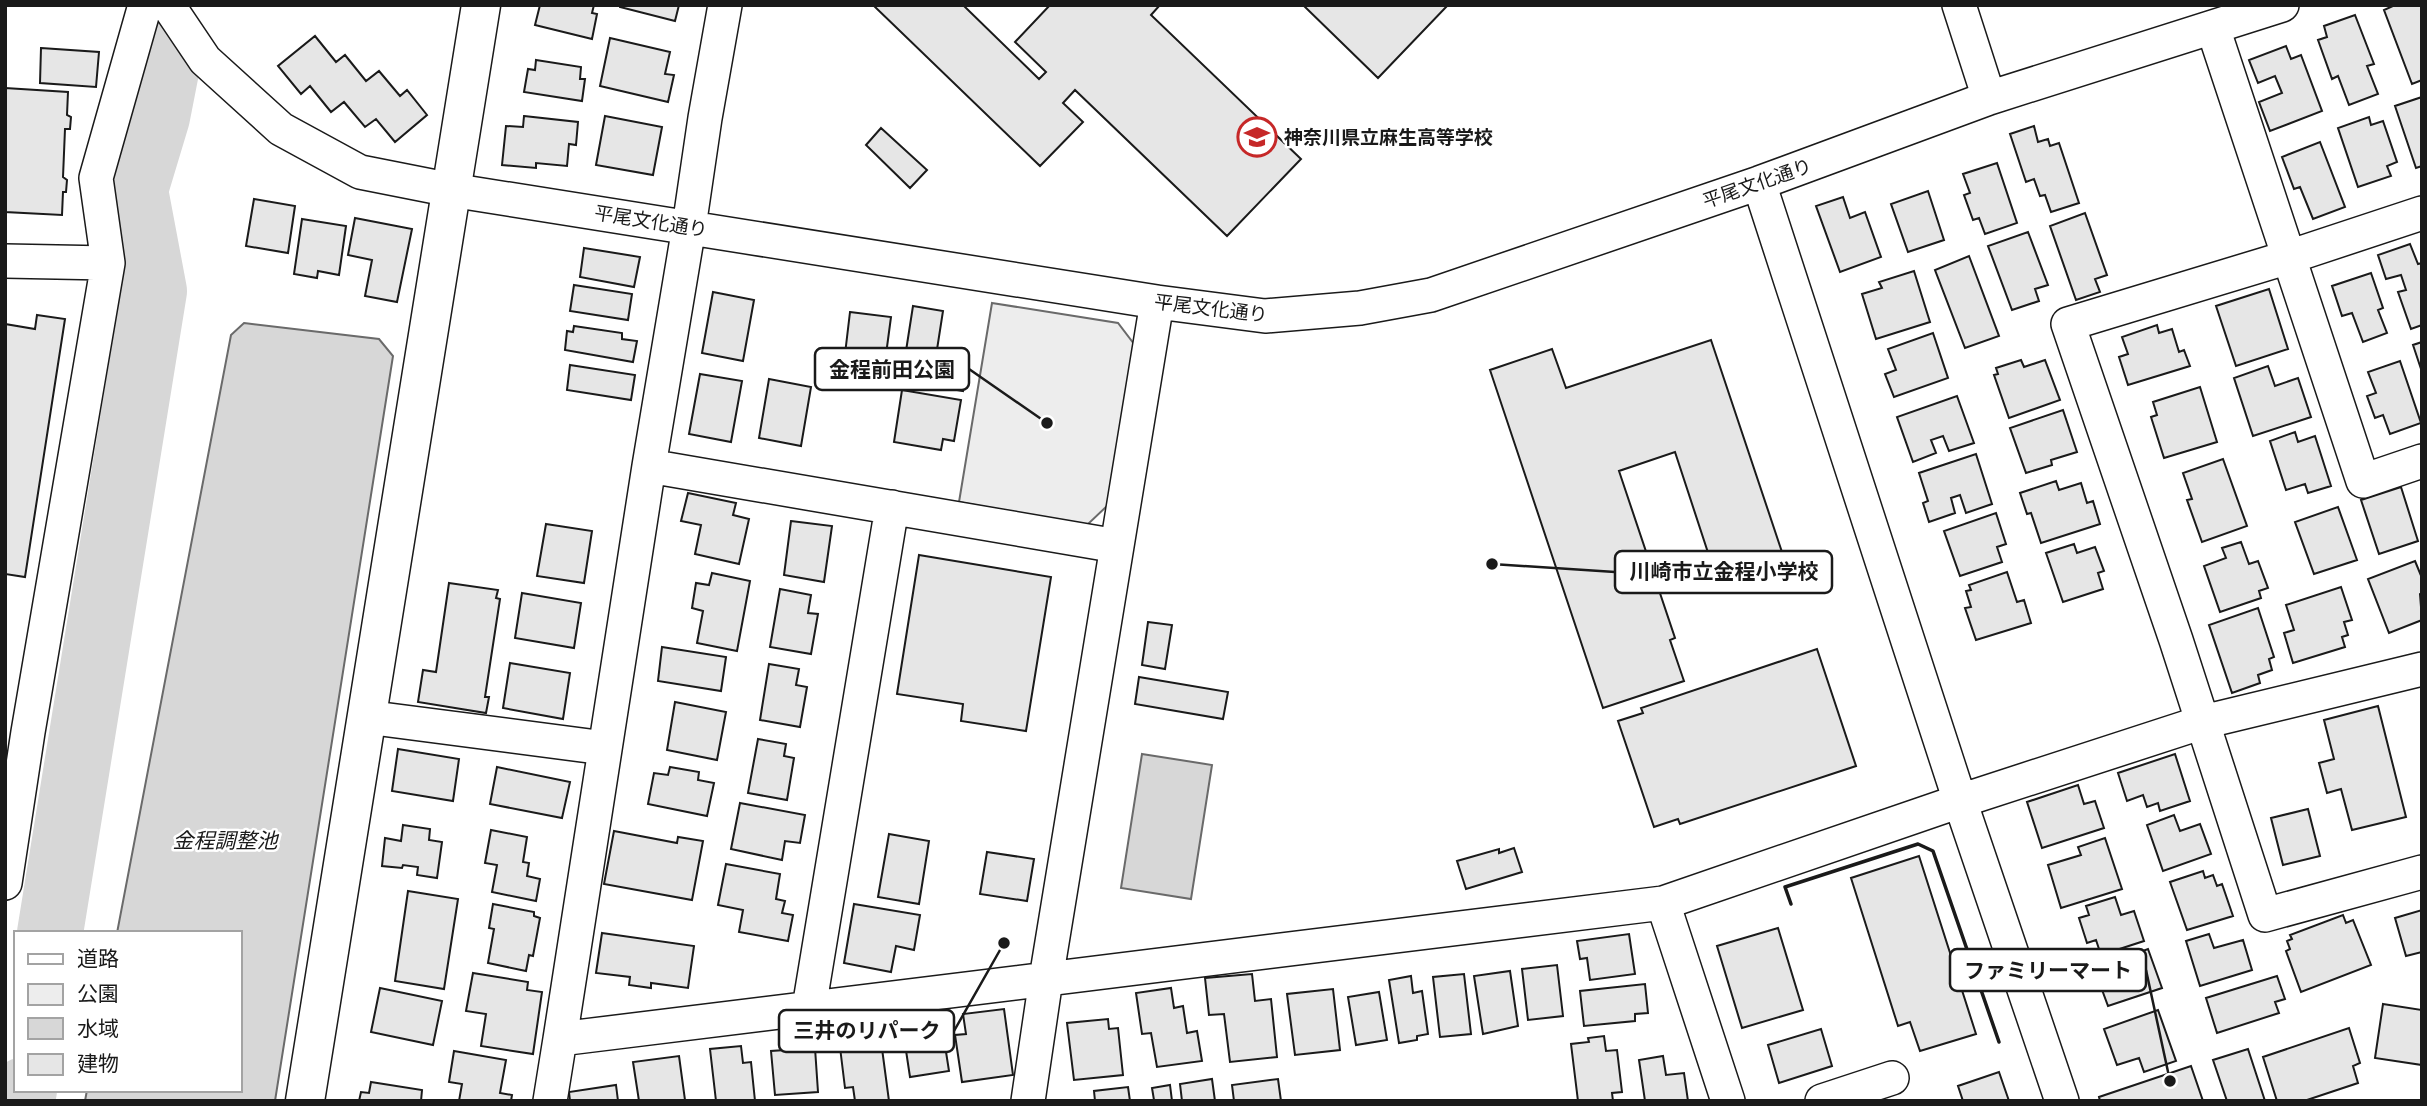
<svg xmlns="http://www.w3.org/2000/svg" width="2427" height="1106" font-family="'Fira Sans Condensed','Noto Sans JP',sans-serif">
	<style>
		.green { fill: #ededed; stroke: #6a6a6a; stroke-width: 2 }
		.water { fill: #d7d7d7; stroke: #6a6a6a; stroke-width: 2 }
		.lines { fill: none; stroke-linecap: round; stroke-linejoin: round }
		.river { stroke: #d7d7d7; stroke-width: 66 }
		.building { fill: #e6e6e6; stroke: #1a1a1a; stroke-width: 2 }
		.minor-casing { stroke: #1a1a1a; stroke-width: 36 }
		.tertiary-casing { stroke: #1a1a1a; stroke-width: 41 }
		.minor { stroke: #fff; stroke-width: 33 }
		.tertiary { stroke: #fff; stroke-width: 38 }
		.wall { stroke: #1a1a1a; stroke-width: 3.5 }
		.labels { text-anchor: middle; stroke-width: 5; stroke-linejoin: round; paint-order: stroke }
		.poi-label { font-size: 19px; font-weight: bold; fill: #1a1a1a; stroke: #fff; text-anchor: start }
		.street-label { font-size: 19px; fill: #1a1a1a; stroke: #fff }
		.water-label { font-size: 21px; font-style: italic; fill: #1a1a1a; stroke: #fff }
		.leader { fill: none; stroke: #1a1a1a; stroke-width: 2.5 }
		.callout-dot { fill: #1a1a1a; stroke: #fff; stroke-width: 2.5 }
		.callout { fill: #fff; stroke: #1a1a1a; stroke-width: 2.5 }
		.callout-label { font-size: 21px; text-anchor: middle; font-weight: bold; fill: #1a1a1a }
	</style>
	<rect width="100%" height="100%" fill="#fff"/>
	<path class="green" d="M992 303 1118 323 1134 344 1108 505 1086 526 959 502Z"/>
	<path class="water" d="M244 323 379 339 393 356 275 1101H85L87 1090H240V933H117L231 335Z
		M1142 754 1212 765 1191 899 1121 888Z"/>
	<g class="lines">
		<path class="river" d="M50 933 154 291 135 190 157 117 166 71 156 46
			M22 1101 24 1090"/>
	</g>
	<path class="building" d="M540 5H594L592 13 597 14 592 39 535 25Z
		M620 5H679L675 21 620 7Z
		M873 5H963L1039 79 1046 72 1015 42 1050 5H1160L1151 15 1301 159 1227 236 1075 90 1063 103 1083 122 1040 166Z
		M1303 5H1448L1378 78Z
		M2395 5H2422V80L2412 84 2384 10Z
		M2355 15 2374 64 2367 66 2378 94 2349 105 2338 76 2332 79 2318 40 2327 37 2324 26Z
		M315 36 336 62 345 55 366 81 379 71 400 96 407 90 427 115 395 142 376 119 365 127 344 102 331 112 310 86 301 94 278 66Z
		M610 38 670 52 665 74 674 75 668 102 600 86Z
		M2286 46 2291 59 2301 55 2322 111 2270 131 2259 102 2282 93 2275 76 2258 83 2249 60Z
		M41 48 99 52 96 87 40 83Z
		M536 60 581 67 580 79H585L582 101 524 92 528 69 535 70Z
		M5 88 68 92 67 115 71 117 70 129H65L63 177 67 180 66 192H63L62 215 5 212Z
		M2422 97V166L2416 168 2395 106Z
		M524 116 578 122 576 145 569 144 567 166 536 163V168L502 165 506 126 523 127Z
		M605 116 662 127 653 175 596 165Z
		M2369 117 2371 125 2383 121 2397 162 2387 166 2391 176 2358 187 2338 128Z
		M2034 126 2038 142 2048 139 2050 146 2059 143 2079 203 2051 212 2045 195 2040 196 2034 179 2026 182 2010 134Z
		M881 128 927 170 910 188 866 145Z
		M2320 142 2345 207 2313 219 2300 187 2294 189 2282 157Z
		M1997 163 2017 223 1985 234 1979 218 1973 220 1964 195 1970 193 1963 174Z
		M1928 191 1944 240 1908 252 1891 204Z
		M1843 197 1850 218 1865 212 1881 257 1840 272 1816 206Z
		M254 199 295 206 288 253 246 246Z
		M2085 213 2107 275 2095 279 2100 292 2076 300 2050 226Z
		M355 218 412 229 397 302 365 296 372 260 348 255Z
		M302 219 346 226 339 275 318 271 317 278 294 274Z
		M2028 232 2048 285 2035 289 2039 301 2012 310 1988 246Z
		M2410 244 2418 264 2422 263V325L2411 329 2398 292 2406 290 2401 275 2386 279 2378 255Z
		M584 248 640 257 634 287 580 277Z
		M1969 256 1999 336 1965 348 1935 270Z
		M1914 271 1930 322 1876 339 1862 294 1882 288 1879 282Z
		M2371 273 2383 308 2378 310 2387 333 2363 342 2352 313 2342 316 2332 286Z
		M574 285 632 294 628 320 570 311Z
		M2269 289 2288 349 2236 366 2216 306Z
		M713 292 754 300 743 361 702 353Z
		M913 306 943 311 931 388 901 383Z
		M850 312 891 317 883 377 843 371Z
		M37 315 65 319 25 577 5 574V324L35 329Z
		M2157 325 2159 333 2172 329 2179 352 2184 350 2190 366 2128 385 2119 357 2128 354 2122 337Z
		M574 326 622 333V339L637 341 633 362 565 350 567 331 573 332Z
		M1933 333 1948 378 1894 397 1885 374 1896 370 1888 349Z
		M1711 340 1783 555 1716 577 1675 452 1619 471 1675 638 1670 640 1684 681 1603 708 1490 370 1552 349 1566 388Z
		M2422 342V372L2413 345Z
		M2021 360 2024 367 2045 360 2060 400 2009 418 1994 375 1998 374 1996 368Z
		M2400 361 2421 423 2390 434 2383 415 2375 418 2367 396 2376 393 2368 372Z
		M945 364 967 368 963 391 940 387Z
		M570 365 635 375 631 400 567 390Z
		M2268 366 2275 386 2298 378 2311 417 2253 436 2234 378Z
		M700 374 742 381 731 442 689 434Z
		M769 379 811 387 801 446 759 438Z
		M2200 387 2217 442 2164 458 2151 417 2157 415 2153 402Z
		M902 390 961 400 954 441 943 439 941 450 894 442Z
		M1957 396 1974 443 1949 451 1943 436 1931 440 1936 453 1913 462 1897 417Z
		M2063 410 2077 452 2051 460 2052 465 2026 473 2010 428Z
		M2295 432 2298 442 2315 436 2331 486 2308 493 2305 484 2286 490 2270 441Z
		M1976 454 1992 504 1966 513 1960 495 1951 498 1955 513 1929 522 1923 503 1928 501 1919 473Z
		M2223 459 2247 526 2202 542 2187 500 2192 499 2183 473Z
		M2056 481 2059 490 2081 483 2087 503 2093 501 2100 524 2041 543 2031 513 2027 514 2020 493Z
		M2401 487 2418 541 2379 554 2361 500Z
		M688 493 736 503 733 515 749 519 739 564 695 554 701 525 681 521Z
		M2338 507 2357 560 2314 574 2295 522Z
		M1996 513 2006 544 1997 547 2002 562 1960 576 1944 531Z
		M791 521 832 526 824 582 784 575Z
		M546 524 592 531 584 583 537 576Z
		M2241 542 2249 564 2258 561 2268 588 2259 591 2261 598 2220 612 2204 566 2226 558 2222 548Z
		M2074 544 2077 553 2095 547 2104 571 2098 573 2103 589 2063 602 2046 553Z
		M919 555 1051 577 1026 731 961 721 963 704 897 694Z
		M2415 561 2422 578V593L2420 594 2422 620 2389 633 2368 579Z
		M2007 572 2017 602 2024 600 2031 623 1976 640 1965 608 1971 607 1966 591 1971 590 1969 585Z
		M712 573 750 581 737 651 697 643 703 611 692 608 696 583 709 585Z
		M449 583 498 590 496 598 500 599 485 697H489L486 713 418 702 423 670 436 672Z
		M2341 587 2352 620 2344 622 2348 635 2342 637 2345 647 2293 663 2284 633 2294 630 2286 605Z
		M780 589 811 595 808 613 818 614 811 654 770 647Z
		M522 593 581 603 574 648 515 638Z
		M2258 608 2274 657 2269 659 2272 670 2258 675 2260 683 2232 693 2209 625Z
		M1148 622 1172 625 1165 669 1142 665Z
		M662 647 726 657 721 691 658 681Z
		M1817 649 1856 766 1680 824 1678 819 1654 827 1618 721 1643 713 1641 708Z
		M510 663 570 673 563 719 503 708Z
		M769 664 799 669 796 685 807 687 800 727 760 720Z
		M1139 677 1228 692 1223 719 1135 704Z
		M675 702 726 712 717 760 667 750Z
		M2378 706 2406 817 2352 830 2341 789 2327 793 2319 763 2334 759 2324 720Z
		M758 739 786 744 784 756 794 758 787 800 748 793Z
		M398 749 459 759 453 801 392 791Z
		M2175 754 2190 801 2160 811 2158 803 2147 807 2143 795 2127 801 2118 773Z
		M497 767 570 782 562 818 490 804Z
		M670 767 699 772 698 780 714 783 707 816 648 804 654 773 668 775Z
		M2078 785 2084 804 2095 801 2104 828 2042 848 2027 802Z
		M740 803 805 815 800 843 785 841 782 860 731 849Z
		M2308 809 2320 856 2283 865 2271 818Z
		M2174 815 2180 831 2200 824 2211 854 2163 871 2147 825Z
		M403 825 430 829 429 840 442 842 437 878 417 875 418 867 403 865 402 868 382 866 385 838 401 841Z
		M491 830 527 837 523 862 529 863 527 876 540 879 536 901 492 892 497 865 485 863Z
		M614 831 677 843 678 837 703 841 692 900 604 884Z
		M889 834 929 841 919 904 878 897Z
		M2105 838 2122 889 2061 908 2048 865 2081 855 2078 847Z
		M1514 848 1522 872 1466 889 1457 861 1499 849V853Z
		M987 852 1034 859 1027 901 980 894Z
		M1919 856 1976 1034 1920 1051 1910 1022 1898 1026 1851 878Z
		M726 864 780 874 776 899 785 901 782 913 793 915 788 941 739 932 743 910 718 905Z
		M2203 871 2205 878 2213 875 2217 886 2222 884 2233 916 2187 930 2170 882Z
		M408 891 458 899 444 989 395 981Z
		M2115 897 2121 915 2134 911 2144 941 2101 955 2096 940 2087 943 2079 918 2089 915 2086 906Z
		M493 904 534 912V916L540 918 533 956 529 955 526 971 488 963 494 929 489 928Z
		M854 904 920 915 914 950 896 946 891 972 844 963Z
		M2422 910V952L2406 956 2395 918Z
		M2343 915 2346 923 2353 920 2371 965 2301 992 2286 951 2290 949 2287 941 2292 939 2290 935Z
		M1778 928 1803 1010 1742 1028 1717 946Z
		M602 933 694 946 688 988 651 983V988L629 985 630 977 596 973Z
		M1629 934 1635 974 1590 980 1587 958 1580 959 1577 941Z
		M2209 934 2214 948 2243 940 2252 970 2200 986 2186 941Z
		M2148 949 2162 988 2108 1006 2097 976 2112 971 2110 963Z
		M1557 965 1563 1016 1528 1020 1522 969Z
		M1510 971 1518 1026 1483 1034 1474 976Z
		M473 973 528 982 527 990 542 992 533 1054 481 1046 486 1014 466 1011Z
		M1252 974 1255 1001 1271 999 1277 1057 1230 1062 1224 1014 1209 1015 1205 978Z
		M1464 974 1471 1034 1440 1037 1433 977Z
		M1411 976 1413 993 1422 991 1428 1034 1417 1036V1040L1399 1043 1389 980Z
		M2277 976 2285 999 2275 1002 2279 1013 2217 1033 2206 998Z
		M1645 984 1648 1013 1635 1014V1021L1584 1026 1580 991Z
		M380 988 442 1001 433 1045 371 1032Z
		M1171 988 1174 1008 1183 1006 1187 1033 1197 1031 1202 1061 1157 1067 1151 1033 1142 1034 1136 993Z
		M1333 989 1340 1050 1295 1055 1287 994Z
		M1379 992 1387 1040 1356 1045 1348 997Z
		M2383 1004 2422 1010V1065L2375 1058Z
		M1004 1009 1013 1075 962 1082 955 1035 966 1034 963 1014Z
		M2158 1010 2176 1061 2144 1072 2139 1058 2117 1065 2104 1029Z
		M935 1019 938 1040 944 1039 949 1071 910 1077 902 1024Z
		M1108 1019 1109 1029 1118 1028 1123 1075 1074 1080 1067 1023Z
		M2349 1028 2360 1063 2353 1066 2358 1083 2304 1101H2277L2263 1057Z
		M1821 1029 1832 1066 1779 1083 1768 1045Z
		M1604 1036 1606 1051 1617 1050 1622 1092 1612 1093 1613 1101H1578L1571 1044 1589 1042 1588 1038Z
		M861 1037 862 1044 881 1041 889 1101H855L853 1087 845 1088 839 1039Z
		M741 1046 743 1063 751 1062 755 1101H716L710 1049Z
		M815 1048 818 1092 775 1095 771 1051Z
		M2248 1049 2265 1101H2227L2213 1060Z
		M454 1051 506 1060 500 1093 512 1095 511 1101H459L462 1084 449 1082Z
		M679 1056 685 1100 639 1101 633 1062Z
		M1663 1056 1666 1075 1684 1073 1688 1101H1645L1639 1060Z
		M2191 1066 2203 1101H2100L2099 1097Z
		M1999 1072 2009 1101H1963L1958 1086Z
		M1212 1079 1215 1101H1182L1180 1084Z
		M1278 1079 1281 1101H1234L1232 1085Z
		M371 1082 422 1090 421 1101H359L361 1092 369 1093Z
		M616 1085 618 1101H570L569 1092Z
		M1170 1085 1172 1101H1151L1154 1100 1152 1088Z
		M1128 1087 1130 1101H1095L1094 1091Z"/>
	<g class="lines">
		<g class="minor-casing">
			<path id="minor" d="M168 5 205 60 281 129 360 172 451 190 1157 302 1265 316 1360 308 1431 295 1759 183 1989 98 2282 5
				M1959 5 1989 98
				M2213 28 2363 481 2422 461
				M1759 183 1960 801 2062 1101
				M2422 213 2289 257 2068 324 2176 640 2265 915 2422 872
				M5 261 108 263
				M649 466 1117 546
				M366 717 605 748
				M5 883 28 732 108 263 96 178 145 5
				M1663 903 1728 1101
				M809 1008 892 507
				M560 1039 649 466 689 227 705 118 725 5
				M550 1101 560 1039 1663 903 1960 801 2203 722 2422 669
				M1028 1101 1046 979 1157 302
				M1822 1101 1892 1078"/>
		</g>
		<g class="tertiary-casing">
			<path id="tertiary" d="M305 1101 481 5"/>
		</g>
		<use href="#minor" class="minor"/>
		<use href="#tertiary" class="tertiary"/>
		<path class="wall" d="M1791 904 1785 887 1918 844 1933 851 1999 1042"/>
	</g>
	<defs>
		<g id="school-ring" transform="scale(2.0125)"><circle r="9.5" fill="#fff" stroke="#c62828" stroke-width="1.5"/><path d="M0-5L7-2L0 1L-7-2ZM-4 1L0 2.5L4 1V4Q0 6-4 4Z" fill="#c62828"/></g>
	</defs>
	<g fill-rule="evenodd">
		<use href="#school-ring" x="1257" y="137"/>
	</g>
	<g class="labels">
		<g class="poi-label">
			<text x="1284" y="144">神奈川県立麻生高等学校</text>
		</g>
		<g class="street-label">
			<text transform="translate(1757 183) rotate(-19)" y="7">平尾文化通り</text>
			<text transform="translate(651 221) rotate(9)" y="7">平尾文化通り</text>
			<text transform="translate(1211 308) rotate(7)" y="7">平尾文化通り</text>
		</g>
		<g class="water-label">
			<text x="225" y="848">金程調整池</text>
		</g>
	</g>
	<path class="leader" d="M1047 423L969 369M1492 564L1615 572M2170 1081L2146 970M1004 943L954 1031"/>
	<g class="callout-dot">
		<circle cx="1047" cy="423" r="7"/>
		<circle cx="1492" cy="564" r="7"/>
		<circle cx="2170" cy="1081" r="7"/>
		<circle cx="1004" cy="943" r="7"/>
	</g>
	<g class="callout">
		<rect x="815" y="348" width="154" height="42" rx="7"/>
		<rect x="1615" y="551" width="217" height="42" rx="7"/>
		<rect x="1950" y="949" width="196" height="42" rx="7"/>
		<rect x="779" y="1010" width="175" height="42" rx="7"/>
	</g>
	<g class="callout-label">
		<text x="892" y="377">金程前田公園</text>
		<text x="1724" y="579">川崎市立金程小学校</text>
		<text x="2048" y="978">ファミリーマート</text>
		<text x="867" y="1038">三井のリパーク</text>
	</g>
	<rect width="2427" height="1106" fill="none" stroke="#1a1a1a" stroke-width="14"/>
	<rect x="14" y="931" width="228" height="161" fill="#ffffff" stroke="#a3a3a3" stroke-width="2"/>
	<rect x="28" y="954" width="35" height="10" fill="#ffffff" stroke="#a3a3a3" stroke-width="2"/>
	<text x="77" y="966" font-size="21" fill="#1a1a1a">道路</text>
	<rect x="28" y="984" width="35" height="21" fill="#ededed" stroke="#a3a3a3" stroke-width="2"/>
	<text x="77" y="1001" font-size="21" fill="#1a1a1a">公園</text>
	<rect x="28" y="1018" width="35" height="21" fill="#d7d7d7" stroke="#a3a3a3" stroke-width="2"/>
	<text x="77" y="1036" font-size="21" fill="#1a1a1a">水域</text>
	<rect x="28" y="1054" width="35" height="21" fill="#e6e6e6" stroke="#a3a3a3" stroke-width="2"/>
	<text x="77" y="1071" font-size="21" fill="#1a1a1a">建物</text>
</svg>
